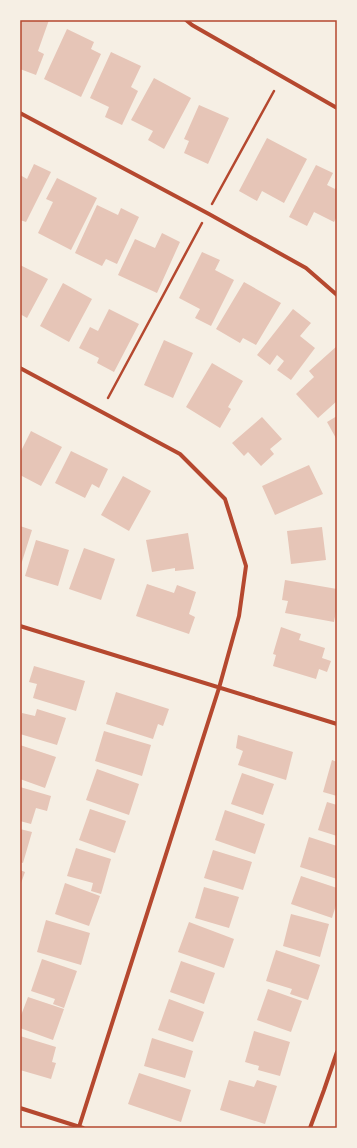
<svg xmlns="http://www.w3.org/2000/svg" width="357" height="1148" font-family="'Roboto Serif',serif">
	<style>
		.building { fill: #e6c5b7 }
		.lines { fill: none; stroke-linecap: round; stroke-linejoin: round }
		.path { stroke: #b5482f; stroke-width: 2.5 }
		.minor { stroke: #b5482f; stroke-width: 4 }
		.neatline { fill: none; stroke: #b5482f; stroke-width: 1.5 }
	</style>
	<rect width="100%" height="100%" fill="#f6efe4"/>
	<path class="building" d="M20 20H49L38 51 44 54 36 75 20 69Z
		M67 29 94 42 91 49 101 54 81 97 44 79Z
		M111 52 141 66 131 87 138 91 122 125 105 117 109 107 90 98Z
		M154 78 191 98 164 149 148 140 153 131 131 120Z
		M199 105 229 118 208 164 184 153 189 141 184 139Z
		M267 138 307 159 284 203 262 191 257 201 239 191Z
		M34 164 51 172 26 222 20 220V175L27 179Z
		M316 165 333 173 327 185 335 189 337 185V216L334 222 314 212 307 226 289 217Z
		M57 178 97 198 71 250 38 233 53 202 46 199Z
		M97 205 118 215 121 208 139 217 117 264 106 259 102 266 75 253Z
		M162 233 180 242 157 293 118 275 135 239 155 248Z
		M202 252 220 260 215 270 234 280 211 326 195 318 200 309 179 298Z
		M20 265 48 279 27 318 20 314Z
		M244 282 281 303 256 345 243 338 240 343 216 329Z
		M63 283 92 299 69 342 40 326Z
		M109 309 139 324 114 372 97 363 99 358 79 348 90 327 98 331Z
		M293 309 311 323 300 336 315 348 291 380 277 370 284 361 277 355 270 365 257 355Z
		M164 340 193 353 173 398 144 385Z
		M337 346V401L318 418 296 394 314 377 309 371Z
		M212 363 243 381 228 407 231 409 220 428 186 407Z
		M337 416V440L327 422Z
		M262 417 282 439 270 449 274 454 261 466 248 452 244 456 232 443Z
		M31 431 62 447 41 486 20 475V453Z
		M71 451 108 469 99 488 92 484 85 498 55 483Z
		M309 465 323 494 275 515 262 486Z
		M123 476 151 491 129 531 101 515Z
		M20 526 32 530 20 568Z
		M322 527 326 560 291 564 287 531Z
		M188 533 194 569 175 571V568L152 572 146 540Z
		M36 540 69 550 58 586 25 576Z
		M84 548 115 559 101 600 69 589Z
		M285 580 337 589V606L334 622 285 613 288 601 282 600Z
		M147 584 174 593 177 585 196 592 189 614 195 617 189 634 136 616Z
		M281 627 301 634 299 640 325 648 322 658 331 661 327 672 319 669 316 679 273 666 276 655 273 654Z
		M34 666 85 681 76 711 33 698 37 684 29 682Z
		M116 692 169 709 163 726 158 724 153 739 106 724Z
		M37 709 66 718 57 745 20 734V721L22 713 35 716Z
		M104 731 151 745 142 776 95 761Z
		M238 735 293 752 286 780 238 765 243 751 236 748Z
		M20 745 56 757 45 788 20 779Z
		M332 760 337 762V796L323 792Z
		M97 769 139 784 129 815 86 800Z
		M242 773 274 784 263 815 231 804Z
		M20 787 51 796 47 811 36 808 31 824 20 821Z
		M327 802 337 805V836L318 830Z
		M90 809 126 821 115 853 79 840Z
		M225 810 265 824 255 854 215 840Z
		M20 829 32 832 23 863 20 862Z
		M309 837 337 846V879L300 867Z
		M76 848 111 859 101 894 91 891 93 883 67 876Z
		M213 850 252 862 243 890 204 878Z
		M20 870 25 872 20 886Z
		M301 876 337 888V902L332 918 291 904Z
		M65 883 100 896 89 926 55 914Z
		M204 887 239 897 229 928 195 918Z
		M291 914 329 924 320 957 283 946Z
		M46 920 90 933 81 965 37 952Z
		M189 922 234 939 224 968 178 952Z
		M276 950 320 965 308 1000 290 994 292 989 266 981Z
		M42 959 77 971 64 1008 53 1004 55 999 31 991Z
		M181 961 215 973 204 1004 170 992Z
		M268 989 302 1001 291 1032 257 1020Z
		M28 997 64 1009 53 1040 20 1028V1018Z
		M169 999 204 1012 193 1042 158 1030Z
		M254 1031 290 1042 280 1076 258 1070 259 1066 245 1062Z
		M20 1036 56 1047 52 1062 56 1063 51 1079 20 1070Z
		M152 1038 193 1051 185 1078 144 1066Z
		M139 1073 191 1090 181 1122 128 1104Z
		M229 1080 254 1087 257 1080 277 1086 265 1124 220 1110Z"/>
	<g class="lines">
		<path class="path" d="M212 204 274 91
			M108 398 202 223"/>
		<path class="minor" d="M186 20 192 25 337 108
			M20 113 209 214 306 268 337 295
			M20 368 180 454 225 499 246 566 239 616 219 688 79 1127
			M20 626 337 724
			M20 1108 83 1128
			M310 1128 324 1090 337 1052"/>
	</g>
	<rect width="357" height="1148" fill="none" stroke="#f6efe4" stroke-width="42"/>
	<rect x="21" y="21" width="315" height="1106" class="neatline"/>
</svg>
